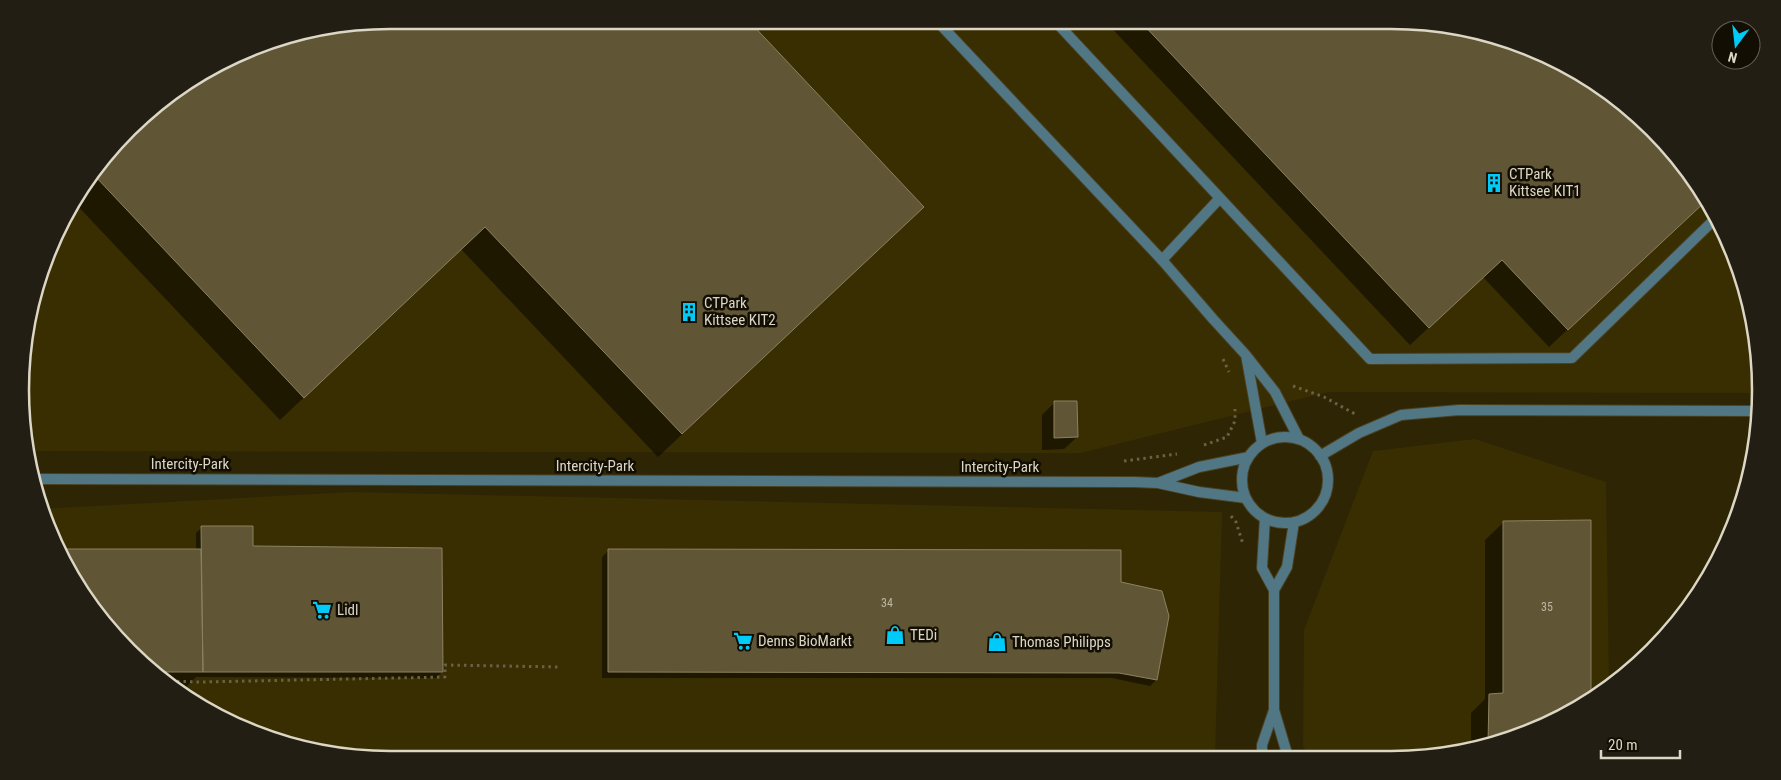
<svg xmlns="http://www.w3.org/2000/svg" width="1781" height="780" font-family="'Roboto Condensed',sans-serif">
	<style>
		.built { fill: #392d02 }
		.shadow { fill: #0007 }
		.building { fill: #605535; stroke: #8d8260 }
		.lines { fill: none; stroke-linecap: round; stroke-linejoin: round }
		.lane-casing { stroke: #4a4123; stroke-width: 12 }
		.street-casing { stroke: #4a4123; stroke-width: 12 }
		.path { stroke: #696246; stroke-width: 3; stroke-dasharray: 2.5 4; stroke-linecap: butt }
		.lane { stroke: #527784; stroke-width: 10 }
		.street { stroke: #527784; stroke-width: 10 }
		.labels { text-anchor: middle; stroke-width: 5; stroke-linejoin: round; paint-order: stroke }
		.number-label { font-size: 12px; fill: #bdb6a1 }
		.poi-label { font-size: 15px; fill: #dcd7c5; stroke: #130e03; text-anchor: start }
		.street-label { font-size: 15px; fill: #dcd7c5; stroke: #130e03 }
		.rim { fill: none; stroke: #dcd7c5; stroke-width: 2.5 }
	</style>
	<rect width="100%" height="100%" fill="#2e2504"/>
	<path class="built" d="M390 20H1391L1510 40 1576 70 1635 112 1685 165 1723 227 1748 295 1760 366 1759 393 1328 392 1081 453 26 451 23 439 27 318 70 205 146 112 205 69 271 40Z
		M1475 439 1606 482 1609 684 1533 732 1440 757H1310L1303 746 1304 630 1373 451Z
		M352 492 1222 512 1215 757 390 760 271 740 205 711 146 668 69 575 40 509Z"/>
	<path class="shadow" d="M390 20 899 230 658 457 461 249 280 420 73 201 146 112 205 69 271 40Z
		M1104 20H1391L1510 40 1576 70 1635 112 1685 165 1706 200 1549 347 1483 277 1410 345Z
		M1055 402 1077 437 1064 449 1042 450V415Z
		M1504 522 1533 732 1471 748V713L1485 699V540Z
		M202 527 252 548 442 672 436 678 196 677 180 693 146 668 69 575 58 550H196V533Z
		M608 551 1120 583 1156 680 1150 686 1112 678H602V557Z"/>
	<path class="building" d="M390 20H748L924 207 682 434 485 227 304 398 94 175 146 112 205 69 271 40Z
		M1139 20H1391L1510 40 1576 70 1635 112 1685 165 1707 200 1568 330 1502 260 1429 328Z
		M1054 401H1077L1078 437 1054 438Z
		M1591 520V696L1533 732 1488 744 1489 694 1503 693V521Z
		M201 526H253V546L442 548 443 672H203Z
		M58 549H201L203 672H151L146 668 69 575Z
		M608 549 1121 550V582L1162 591 1169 616 1157 680 1119 673 608 672Z"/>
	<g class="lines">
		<g class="lane-casing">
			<path id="lane" d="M1054 20 1370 359 1572 358 1717 217
				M1162 260 1220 198"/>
		</g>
		<g class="street-casing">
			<path id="street" d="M936 20 1162 260 1213 319 1245 354 1275 392 1299 439
				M1246 355 1262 443
				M1242 480a43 43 0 1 1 86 0a43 43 0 1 1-86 0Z
				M1320 456 1359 433 1401 415 1459 410 1759 411
				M33 479 1134 482 1158 483 1199 492 1246 498
				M1158 483 1199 467 1249 457
				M1265 518 1262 568 1274 590 1287 567 1294 522
				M1274 710 1288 757
				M1262 757V745L1274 710V590"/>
		</g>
		<path class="path" d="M1223 359 1229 372
			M1293 386 1324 397 1355 414
			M1204 445 1227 437 1235 421V409
			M1124 461 1177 454
			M1231 516 1236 522 1243 544
			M164 681 201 682 445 677V665L560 667"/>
		<use href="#lane" class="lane"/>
		<use href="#street" class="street"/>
	</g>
	<defs>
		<g id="building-bare" transform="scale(1.5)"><path d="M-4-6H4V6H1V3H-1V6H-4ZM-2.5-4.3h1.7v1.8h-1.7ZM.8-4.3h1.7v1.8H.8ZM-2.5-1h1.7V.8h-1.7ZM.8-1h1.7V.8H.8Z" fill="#00cbf8" stroke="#130e03" stroke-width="2.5" paint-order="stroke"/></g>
		<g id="supermarket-bare" transform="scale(1.5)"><path d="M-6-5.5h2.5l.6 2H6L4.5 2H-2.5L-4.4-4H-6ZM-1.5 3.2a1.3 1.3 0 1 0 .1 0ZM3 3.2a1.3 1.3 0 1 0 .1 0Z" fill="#00cbf8" stroke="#130e03" stroke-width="2.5" paint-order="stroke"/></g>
		<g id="shop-bare" transform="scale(1.5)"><path d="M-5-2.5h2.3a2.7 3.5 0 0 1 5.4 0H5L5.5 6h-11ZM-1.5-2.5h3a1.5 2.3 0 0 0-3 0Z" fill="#00cbf8" stroke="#130e03" stroke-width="2.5" paint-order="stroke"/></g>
	</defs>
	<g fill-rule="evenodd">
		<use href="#building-bare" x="1494" y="183"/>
		<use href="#building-bare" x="689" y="312"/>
		<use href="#supermarket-bare" x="322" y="610"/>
		<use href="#shop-bare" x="895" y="635"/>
		<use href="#supermarket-bare" x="743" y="641"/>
		<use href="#shop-bare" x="997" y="642"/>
	</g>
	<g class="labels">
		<g class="number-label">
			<text x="887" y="607">34</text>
			<text x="1547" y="611">35</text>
		</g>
		<g class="poi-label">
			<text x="1509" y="179">CTPark<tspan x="1509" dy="17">Kittsee KIT1</tspan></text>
			<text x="704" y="308">CTPark<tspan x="704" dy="17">Kittsee KIT2</tspan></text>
			<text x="337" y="615">Lidl</text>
			<text x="910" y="640">TEDi</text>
			<text x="758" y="646">Denns BioMarkt</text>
			<text x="1012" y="647">Thomas Philipps</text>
		</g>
		<g class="street-label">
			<text x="190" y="469">Intercity-Park</text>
			<text x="595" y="471">Intercity-Park</text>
			<text x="1000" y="472">Intercity-Park</text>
		</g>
	</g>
	<path d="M0 0H1781V780H0ZM390 29H1391A361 361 0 0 1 1752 390V390A361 361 0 0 1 1391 751H390A361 361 0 0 1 29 390V390A361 361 0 0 1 390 29Z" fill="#231e13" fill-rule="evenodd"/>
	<path class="rim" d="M390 29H1391A361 361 0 0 1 1752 390V390A361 361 0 0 1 1391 751H390A361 361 0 0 1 29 390V390A361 361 0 0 1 390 29Z"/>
	<g transform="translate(1736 45) rotate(195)"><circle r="24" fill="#130e03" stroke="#635e51"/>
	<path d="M0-4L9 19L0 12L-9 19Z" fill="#00cbf8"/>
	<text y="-8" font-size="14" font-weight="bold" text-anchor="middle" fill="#dcd7c5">N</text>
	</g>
	<path d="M1601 750v8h79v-8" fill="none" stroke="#dcd7c5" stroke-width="2.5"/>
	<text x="1608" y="750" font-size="15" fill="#dcd7c5" stroke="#130e03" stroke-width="4" paint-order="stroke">20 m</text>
</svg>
